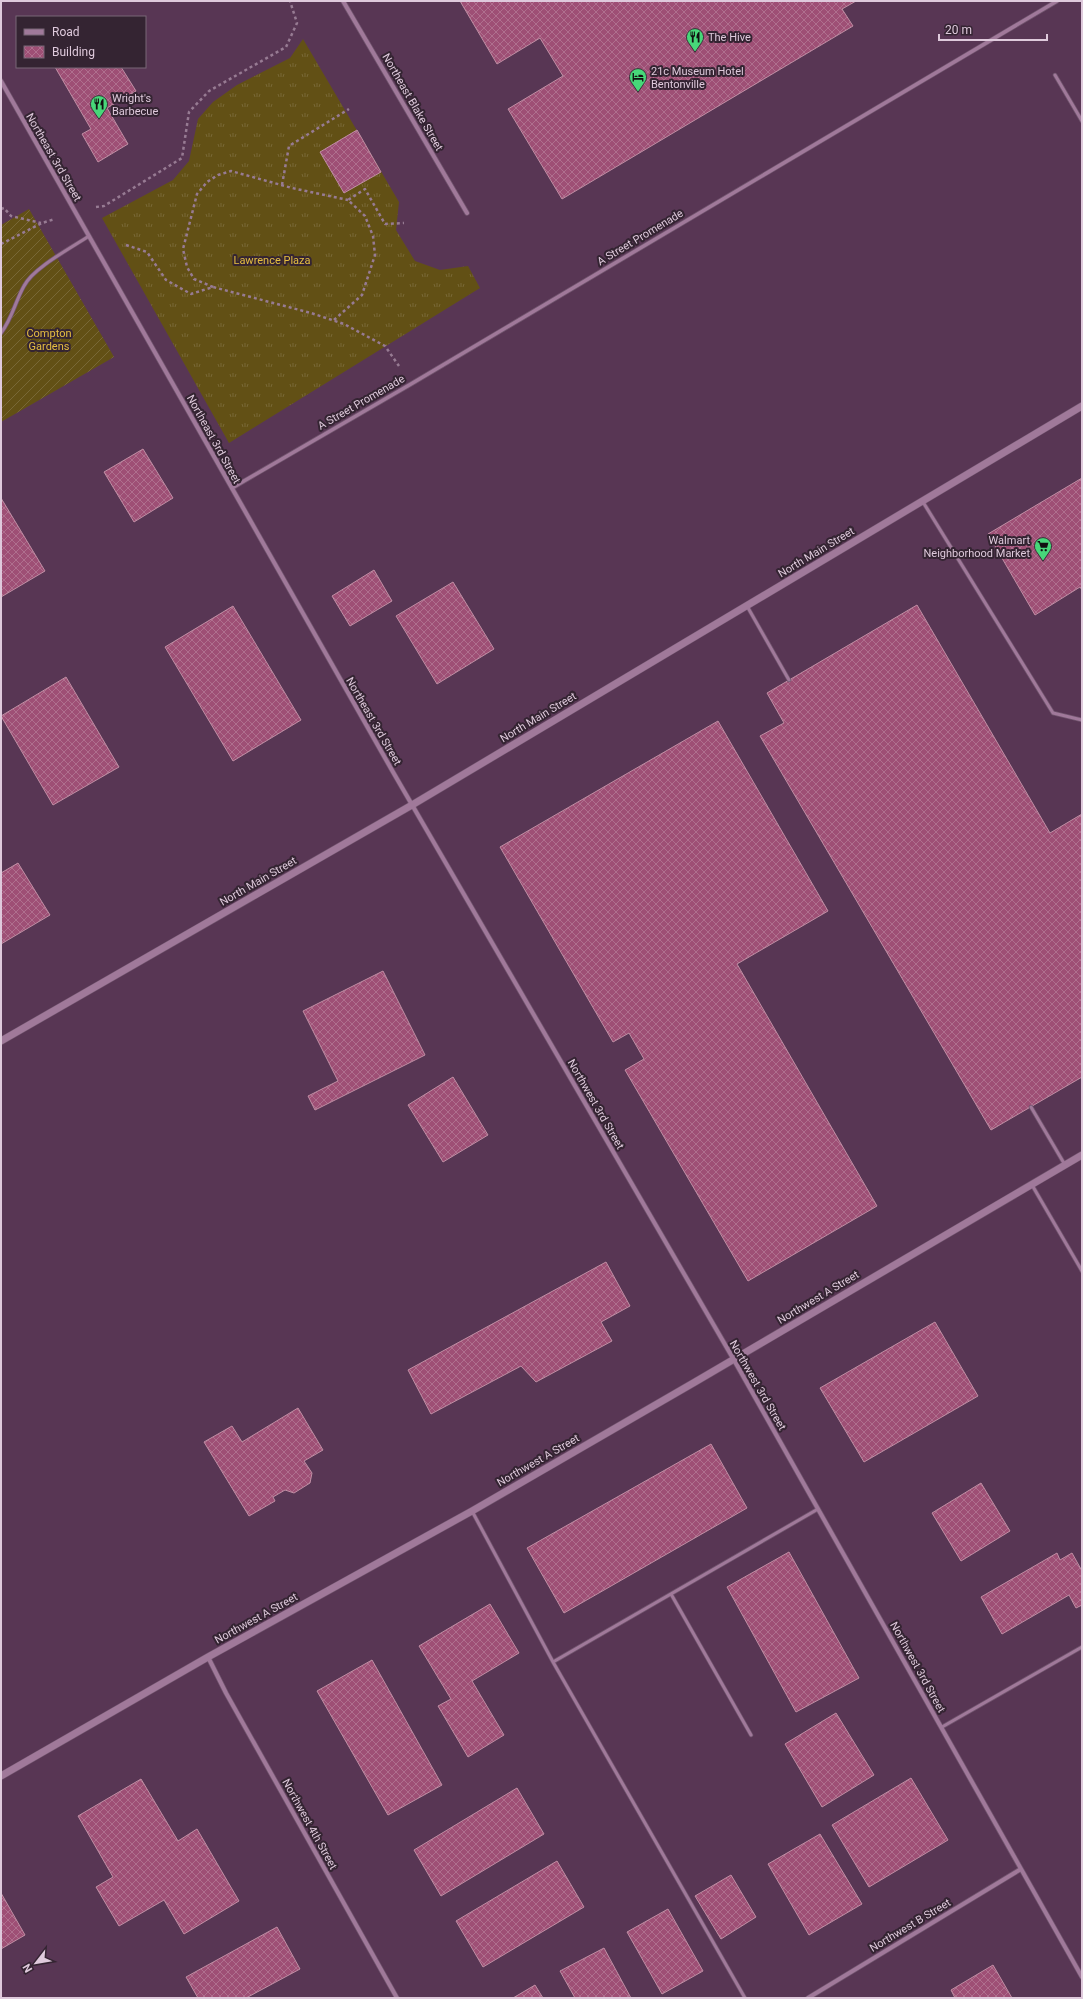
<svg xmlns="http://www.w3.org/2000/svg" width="1083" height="1999" font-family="Roboto,sans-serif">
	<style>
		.grass { fill: url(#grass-tufts) }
		.garden { fill: url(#garden-furrows) }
		.building { fill: url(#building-cross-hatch); stroke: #c08ea4 }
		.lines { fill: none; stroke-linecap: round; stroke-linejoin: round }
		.service-casing { stroke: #70546d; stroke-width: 4.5 }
		.pedestrian-casing { stroke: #70546d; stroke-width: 5 }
		.minor-casing { stroke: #70546d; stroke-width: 5.5 }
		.tertiary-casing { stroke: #70546d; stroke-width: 8 }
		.path { stroke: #977b93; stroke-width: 2.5; stroke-dasharray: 3 3; stroke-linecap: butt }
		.service { stroke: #a0799a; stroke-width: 3 }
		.pedestrian { stroke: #a0799a; stroke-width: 3.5 }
		.minor { stroke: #a0799a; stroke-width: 4 }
		.tertiary { stroke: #a0799a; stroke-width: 7 }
		.labels { text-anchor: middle; stroke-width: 4; stroke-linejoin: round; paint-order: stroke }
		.poi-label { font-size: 11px; fill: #dfcadc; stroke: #342432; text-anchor: start }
		.street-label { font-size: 11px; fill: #dfcadc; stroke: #342432 }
		.park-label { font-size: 11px; fill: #e5be41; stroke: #342432 }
	</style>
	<defs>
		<pattern id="grass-tufts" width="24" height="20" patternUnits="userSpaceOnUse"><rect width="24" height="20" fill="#625015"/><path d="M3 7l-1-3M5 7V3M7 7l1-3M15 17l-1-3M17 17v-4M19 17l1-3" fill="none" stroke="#786836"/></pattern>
		<pattern id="garden-furrows" width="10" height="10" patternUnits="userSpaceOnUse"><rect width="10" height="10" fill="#625015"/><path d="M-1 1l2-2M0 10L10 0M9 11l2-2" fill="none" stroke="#786836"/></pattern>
		<pattern id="building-cross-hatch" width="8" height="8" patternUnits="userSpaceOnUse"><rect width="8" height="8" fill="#9e4f75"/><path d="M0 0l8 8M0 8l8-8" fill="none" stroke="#af6f8e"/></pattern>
	</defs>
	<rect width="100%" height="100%" fill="#583654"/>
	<path class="grass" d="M303 39 399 202 396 230 415 261 440 270 468 266 480 288 229 443 102 218 173 180 189 161 198 119 213 102 237 85 290 58Z"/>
	<path class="garden" d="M29 209 114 357 1 422V225Z"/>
	<path class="building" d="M460 1H856L842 9 853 26 562 199 508 109 563 76 540 38 497 64Z
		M55 67H121L136 91 107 108 128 144 98 162 82 134 91 129Z
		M357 130 381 172 344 193 320 152Z
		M143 449 173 498 134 522 104 472Z
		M1082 478V590L1080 587 1035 615 988 534Z
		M1 498 45 571 1 597Z
		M374 570 392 601 350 626 332 596Z
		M453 582 494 649 437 684 396 616Z
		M917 605 1050 833 1082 814V1077L991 1130 760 736 784 723 767 693Z
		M233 606 301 720 233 761 165 647Z
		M66 677 119 767 53 805 1 716Z
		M718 721 828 911 737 964 877 1206 748 1281 625 1070 644 1059 629 1033 613 1042 500 847Z
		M18 863 50 915 1 944V873Z
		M383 971 425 1055 315 1110 308 1096 338 1081 303 1011Z
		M453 1077 488 1135 443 1162 408 1105Z
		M606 1262 630 1306 601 1322 612 1341 536 1382 521 1366 431 1414 408 1370Z
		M935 1322 978 1396 864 1462 820 1388Z
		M298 1408 323 1450 304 1461 312 1473 310 1483 294 1493 285 1490 273 1497 275 1501 249 1516 204 1442 232 1426 242 1442Z
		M711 1444 747 1508 564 1613 527 1548Z
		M981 1483 1010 1531 961 1561 932 1513Z
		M789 1552 859 1678 796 1712 727 1587Z
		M1057 1553 1060 1560 1072 1553 1082 1571V1605L1076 1608 1069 1595 1002 1634 981 1597Z
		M490 1604 519 1653 472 1681 504 1735 468 1757 438 1706 451 1699 419 1646Z
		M372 1660 442 1785 388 1815 317 1691Z
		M836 1713 874 1775 822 1807 785 1744Z
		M911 1778 948 1840 869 1887 832 1825Z
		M141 1779 178 1841 197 1829 239 1901 184 1934 164 1900 119 1926 96 1887 113 1877 78 1816Z
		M517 1788 544 1834 441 1896 414 1850Z
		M820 1834 862 1904 809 1935 768 1864Z
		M557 1861 584 1907 483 1967 456 1921Z
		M731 1875 756 1917 721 1939 695 1896Z
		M1 1893 25 1935 1 1949Z
		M668 1909 703 1971 662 1994 627 1932Z
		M277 1927 300 1969 246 1998H198L186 1977Z
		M604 1948 631 1998H575L560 1971Z
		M993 1965 1012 1998H955L951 1990Z
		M535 1985 543 1998H513Z"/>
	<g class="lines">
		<g class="service-casing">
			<path id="service" d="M1055 75 1082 121
				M1 333C12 319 15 302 24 286 33 268 71 248 89 236
				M923 502 1053 713 1082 720
				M747 606 789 680
				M1031 1107 1065 1165
				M1032 1185 1082 1271
				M472 1511 553 1662 745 1998
				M671 1594 751 1735
				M553 1662 818 1509
				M942 1727 1082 1647"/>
		</g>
		<g class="pedestrian-casing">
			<path id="pedestrian" d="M232 488 411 384 1057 1"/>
		</g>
		<g class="minor-casing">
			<path id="minor" d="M343 1 467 213
				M1 81 393 772 734 1360 1082 1977
				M208 1657 226 1693 397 1998
				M808 1998 1021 1869"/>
		</g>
		<g class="tertiary-casing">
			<path id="tertiary" d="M1 1041 412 805 1082 406
				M1 1776 208 1657 472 1511 695 1382 1082 1155"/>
		</g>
		<path class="path" d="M282 185 289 146 349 109
			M96 207 104 206 182 158 189 112 209 91 286 47 297 23 290 1
			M1 209 4 208 11 216 41 223
			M1 244 42 223 55 219
			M126 245 147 252 166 280 191 294 213 287 311 313 344 324 385 346 399 366
			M213 287 194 279 187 267 183 249 197 194 207 182 218 175 231 171 292 188 348 200
			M334 320 362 295 375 255 373 236 365 216 348 200 365 189 385 224 404 223"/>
		<use href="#service" class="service"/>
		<use href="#pedestrian" class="pedestrian"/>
		<use href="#minor" class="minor"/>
		<use href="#tertiary" class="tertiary"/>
	</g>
	<defs>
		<g id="restaurant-pin" transform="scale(0.9)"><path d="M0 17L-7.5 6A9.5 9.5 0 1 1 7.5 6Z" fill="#47d779" stroke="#342432"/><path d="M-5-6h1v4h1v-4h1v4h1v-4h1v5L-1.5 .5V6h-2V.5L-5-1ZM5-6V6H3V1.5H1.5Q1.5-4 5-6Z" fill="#111"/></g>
		<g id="hotel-pin" transform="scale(0.9)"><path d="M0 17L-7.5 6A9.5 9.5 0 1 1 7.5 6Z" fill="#47d779" stroke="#342432"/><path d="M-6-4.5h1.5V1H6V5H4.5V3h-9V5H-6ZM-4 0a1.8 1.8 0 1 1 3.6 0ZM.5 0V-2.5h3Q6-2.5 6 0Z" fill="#111"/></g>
		<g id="supermarket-pin" transform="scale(0.9)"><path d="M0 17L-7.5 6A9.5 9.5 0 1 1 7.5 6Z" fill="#47d779" stroke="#342432"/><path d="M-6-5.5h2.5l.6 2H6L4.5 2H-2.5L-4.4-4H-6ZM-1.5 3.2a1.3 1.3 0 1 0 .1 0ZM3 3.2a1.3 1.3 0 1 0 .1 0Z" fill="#111"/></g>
	</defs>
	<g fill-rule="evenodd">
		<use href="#restaurant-pin" x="695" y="37"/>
		<use href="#hotel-pin" x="638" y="77"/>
		<use href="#restaurant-pin" x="99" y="104"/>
		<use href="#supermarket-pin" x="1043" y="546"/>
	</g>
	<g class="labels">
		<g class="poi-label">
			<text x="708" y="41">The Hive</text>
			<text x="651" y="75">21c Museum Hotel<tspan x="651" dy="13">Bentonville</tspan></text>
			<text x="112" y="102">Wright's<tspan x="112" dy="13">Barbecue</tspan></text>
			<text x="1030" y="544" text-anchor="end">Walmart<tspan x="1030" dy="13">Neighborhood Market</tspan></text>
		</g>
		<g class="street-label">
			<text transform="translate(413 102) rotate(60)" y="4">Northeast Blake Street</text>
			<text transform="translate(54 157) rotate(60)" y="4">Northeast 3rd Street</text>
			<text transform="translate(640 237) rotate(-31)" y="4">A Street Promenade</text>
			<text transform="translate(361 402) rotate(-30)" y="4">A Street Promenade</text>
			<text transform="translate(214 439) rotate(61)" y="4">Northeast 3rd Street</text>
			<text transform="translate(816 552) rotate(-31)" y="4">North Main Street</text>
			<text transform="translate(538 717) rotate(-31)" y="4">North Main Street</text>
			<text transform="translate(374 721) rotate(60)" y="4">Northeast 3rd Street</text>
			<text transform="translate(258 881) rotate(-30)" y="4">North Main Street</text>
			<text transform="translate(596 1104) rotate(60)" y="4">Northwest 3rd Street</text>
			<text transform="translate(818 1297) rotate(-31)" y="4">Northwest A Street</text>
			<text transform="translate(758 1385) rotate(60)" y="4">Northwest 3rd Street</text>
			<text transform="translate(538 1460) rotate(-30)" y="4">Northwest A Street</text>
			<text transform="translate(256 1618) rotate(-29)" y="4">Northwest A Street</text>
			<text transform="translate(918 1667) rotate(61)" y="4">Northwest 3rd Street</text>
			<text transform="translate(310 1824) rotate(61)" y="4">Northwest 4th Street</text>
			<text transform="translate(910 1925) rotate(-31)" y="4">Northwest B Street</text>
		</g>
		<g class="park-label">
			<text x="272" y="264">Lawrence Plaza</text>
			<text x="49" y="337">Compton<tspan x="49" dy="13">Gardens</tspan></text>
		</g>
	</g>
	<rect width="1083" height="1999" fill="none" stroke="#dfcadc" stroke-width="4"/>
	<rect x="16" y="16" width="130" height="52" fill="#342432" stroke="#786676"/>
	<rect x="24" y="29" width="20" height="6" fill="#a0799a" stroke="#786676"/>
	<text x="52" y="36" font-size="12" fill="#dfcadc">Road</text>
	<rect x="24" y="46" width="20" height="12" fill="url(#building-cross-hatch)" stroke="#786676"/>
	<text x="52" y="56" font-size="12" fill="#dfcadc">Building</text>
	<g transform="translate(36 1963) rotate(239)" stroke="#342432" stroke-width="3" paint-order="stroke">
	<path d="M0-3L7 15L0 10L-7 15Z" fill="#dfcadc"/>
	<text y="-6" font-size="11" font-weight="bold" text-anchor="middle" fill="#dfcadc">N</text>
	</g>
	<path d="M939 34v6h108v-6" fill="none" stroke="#dfcadc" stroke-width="2"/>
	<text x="945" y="34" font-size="12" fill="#dfcadc" stroke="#342432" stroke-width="3" paint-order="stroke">20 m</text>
</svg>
